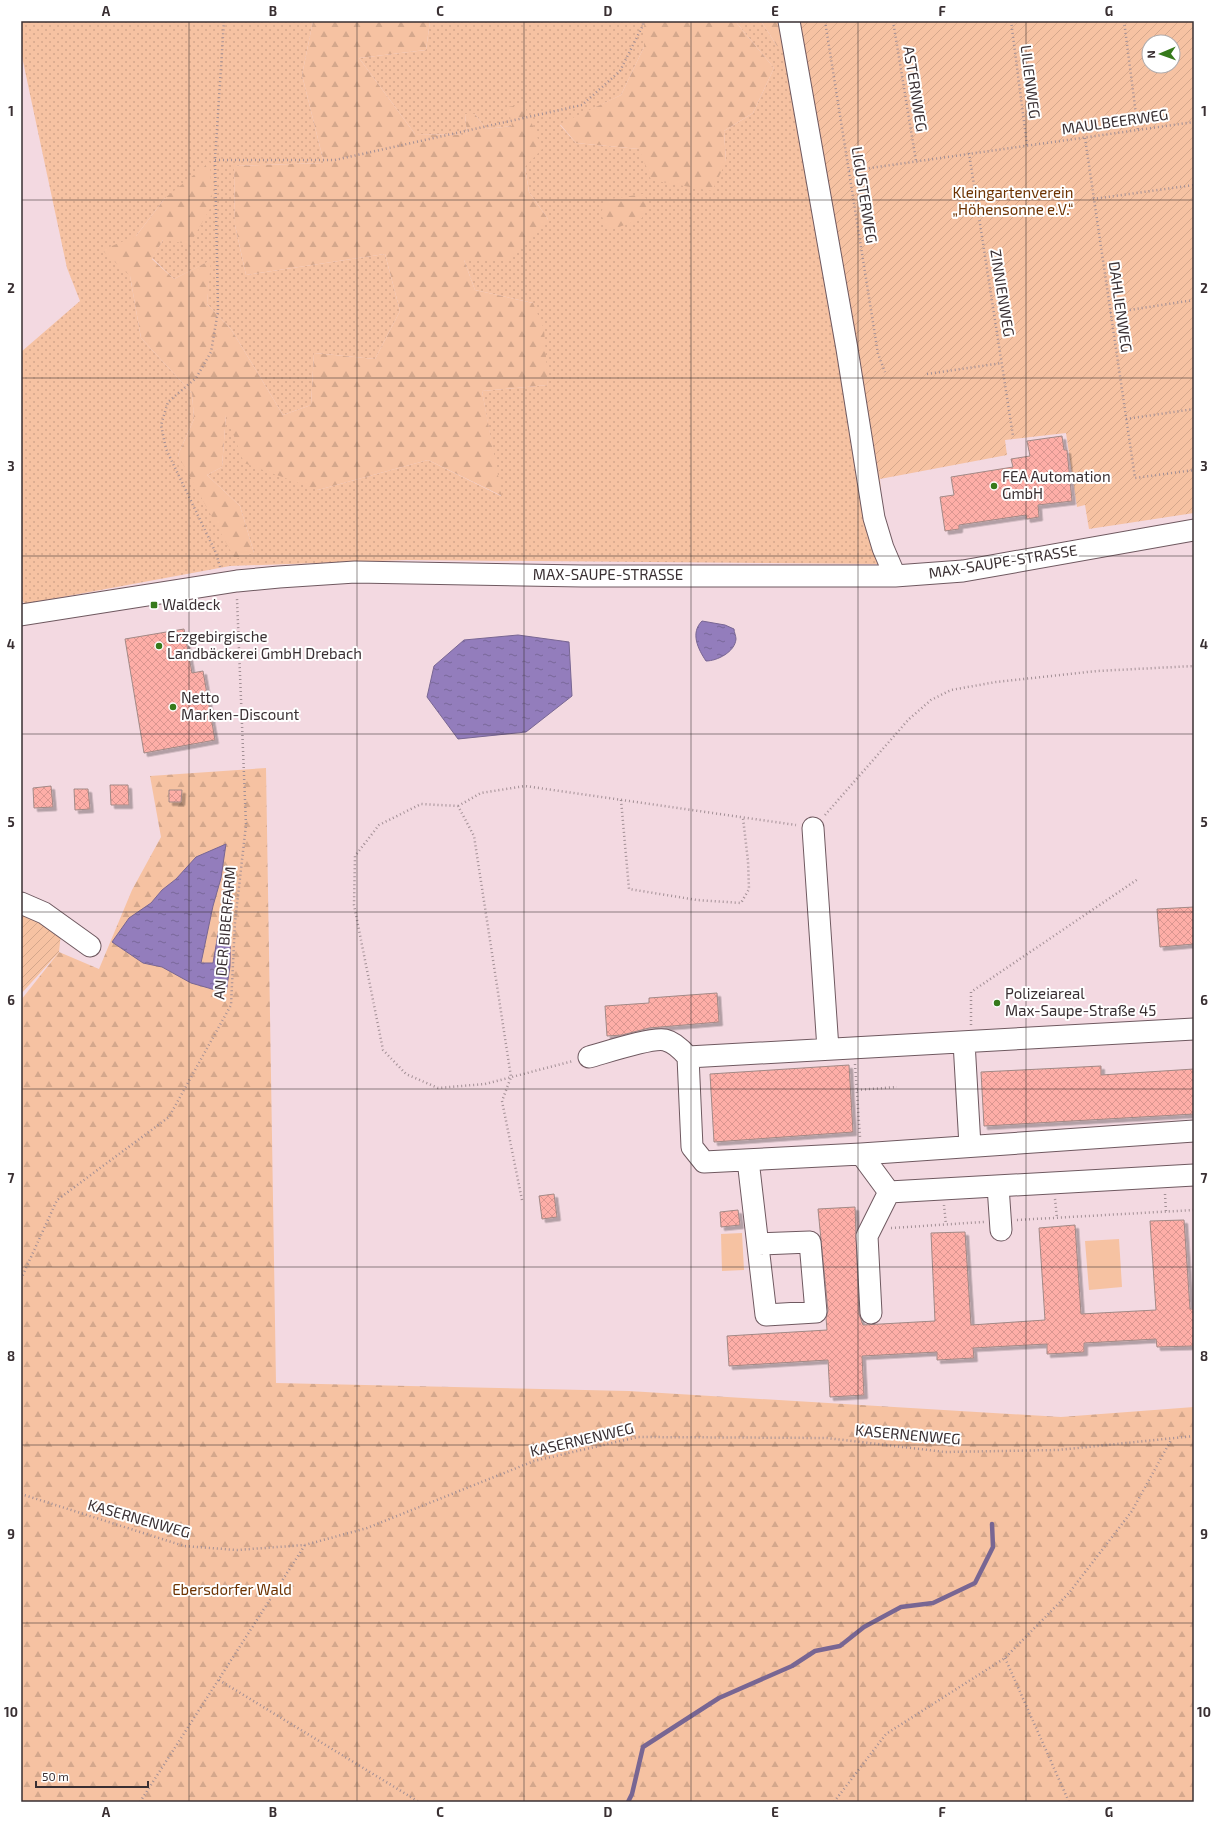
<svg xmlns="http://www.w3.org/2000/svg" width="1215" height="1823" font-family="'Exo 2',sans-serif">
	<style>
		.grass { fill: url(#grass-dots) }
		.forest { fill: url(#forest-firs) }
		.park { fill: #f6c2a2 }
		.garden { fill: url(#garden-furrows); fill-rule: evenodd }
		.water { fill: url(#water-ripples); stroke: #786693 }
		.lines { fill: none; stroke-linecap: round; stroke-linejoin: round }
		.stream { stroke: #786693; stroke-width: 4.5 }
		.building { fill: url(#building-cross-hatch); stroke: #a28986; filter: url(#shadow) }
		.minor-casing { stroke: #6f5960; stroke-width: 23 }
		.path { stroke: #a28f95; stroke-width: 2.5; stroke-dasharray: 1 3; stroke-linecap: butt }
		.minor { stroke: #fff; stroke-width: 21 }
		.grid { fill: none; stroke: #392f32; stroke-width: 1; stroke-opacity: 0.55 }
		.poi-dot { fill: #367a1b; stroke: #fff; stroke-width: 1.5 }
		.labels { text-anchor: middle; stroke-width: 4; stroke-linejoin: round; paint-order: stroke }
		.street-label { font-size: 15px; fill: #392f32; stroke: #fff }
		.park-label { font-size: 15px; fill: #6c3200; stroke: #fff }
		.poi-label { font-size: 15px; fill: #392f32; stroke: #fff; text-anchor: start }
		.neatline { fill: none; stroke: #392f32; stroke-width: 1.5 }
		.grid-label { font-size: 13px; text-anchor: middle; font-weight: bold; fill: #392f32 }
	</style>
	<defs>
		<pattern id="grass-dots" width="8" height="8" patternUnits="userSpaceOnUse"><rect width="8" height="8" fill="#f6c2a2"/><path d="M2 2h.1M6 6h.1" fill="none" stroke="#d4a78c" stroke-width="1.8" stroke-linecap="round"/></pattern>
		<pattern id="forest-firs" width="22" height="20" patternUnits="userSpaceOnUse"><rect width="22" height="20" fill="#f6c2a2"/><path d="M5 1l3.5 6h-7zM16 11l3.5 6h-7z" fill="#d4a78c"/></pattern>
		<pattern id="garden-furrows" width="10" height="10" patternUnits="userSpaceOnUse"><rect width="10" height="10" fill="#f6c2a2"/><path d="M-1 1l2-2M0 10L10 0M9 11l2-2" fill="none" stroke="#d4a78c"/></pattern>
		<pattern id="water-ripples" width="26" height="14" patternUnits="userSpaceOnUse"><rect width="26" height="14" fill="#937dbc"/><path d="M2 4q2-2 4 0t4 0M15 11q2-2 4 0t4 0" fill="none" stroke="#796799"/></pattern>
		<pattern id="building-cross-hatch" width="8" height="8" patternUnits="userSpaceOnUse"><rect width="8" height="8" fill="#feaea7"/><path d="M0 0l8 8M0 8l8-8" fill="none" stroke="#da9690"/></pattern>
		<filter id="shadow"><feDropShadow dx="3.5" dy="3.5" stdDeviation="0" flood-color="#0004"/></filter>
	</defs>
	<rect width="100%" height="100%" fill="#f3d9e1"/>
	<path class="grass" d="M21 21H313L302 75 324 163 234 166 235 225 246 275 385 254 400 311 375 359 314 353 311 405 283 415 231 329 207 304 210 261 174 279 152 258 163 240 165 198 136 236 130 276 141 338 192 393 194 419 178 455 254 553 240 506 207 475 222 467 226 414 318 490 428 460 501 496 482 391 548 385 533 303 475 290 464 260 548 219 529 192 525 167 512 126 486 129 475 114H465L467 135 415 134 359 58 426 50 430 21H644V47L621 95 560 125 576 143 639 149 726 162 724 131 753 113 774 68 735 21H761L777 46 795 21 880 479 885 562 877 564 407 560 230 566 25 604 21 599V352L80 301 67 268 21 52Z"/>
	<path class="forest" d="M313 21H430L426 50 359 58 415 134 467 135 465 114H475L486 129 512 126 508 107 524 104 542 149 525 167 529 192 548 219 507 260H464L475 290 533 303 544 329 548 385 482 391 502 496 428 460 318 490 244 463 226 415 222 467 207 475 240 506 254 553 235 559 178 455 194 419 192 393 141 338 130 276 102 250 136 236 165 198 210 162 212 205 190 244 163 240 152 259 174 279 211 260 207 304 231 329 283 415 311 405 314 353 375 359 400 311 385 254 246 275 235 225 234 166 324 163 302 75Z
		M644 21H735L774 68 753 113 724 131 726 162 712 191 651 180 639 149 576 143 560 124 621 95 644 47Z
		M761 21H780L786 48 777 46Z
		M643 194 650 205 641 219 608 231 601 214 605 200Z
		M266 768 276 1383 629 1391 1061 1417 1194 1407V1802H21V1000L59 952 99 969 132 890 161 837 150 776Z"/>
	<path class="park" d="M742 1233 744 1270 722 1271 721 1234Z
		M1119 1239 1122 1287 1089 1290 1085 1241Z"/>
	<path class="garden" d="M795 21H1194V513L1089 529 1085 505 1077 507 1066 433 1005 440 1007 455 880 479ZM1149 42H1173V66H1149Z
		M21 908 61 933 59 952 21 994Z"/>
	<path class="water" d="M702 621 725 625 734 629C734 632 736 636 736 639 735 652 717 661 706 661 698 649 690 633 702 621Z
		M518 635 569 642 572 696 526 732 458 739 427 697 434 666 464 640Z
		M226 844 221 878 213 906 201 963H213L227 882 231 876 230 966 226 993 191 983 162 967 143 963 112 942 129 918 151 903 162 890 176 879 196 857Z"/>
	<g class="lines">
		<path class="stream" d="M628 1802 632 1794 643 1747 719 1698 792 1666 815 1651 840 1646 864 1627 901 1607 933 1603 975 1583 993 1547 992 1524"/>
	</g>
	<path class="building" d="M1062 436 1064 450H1067L1072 501 1038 505 1039 517 1027 519 1026 515 959 525V529L945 531 940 497 954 495 951 477 1013 467 1011 459 1030 456 1027 441Z
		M184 629 192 673 203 671 215 740 144 753 125 639Z
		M110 785H128L129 805H111Z
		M51 786 53 807 34 808 33 788Z
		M74 789H88L90 809 75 810Z
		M169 790H182L181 802H169Z
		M1194 907V944L1160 947 1157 909Z
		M717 993 719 1022 649 1028 622 1035 607 1036 605 1006 649 1003V998Z
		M849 1065 853 1132 714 1142 710 1074Z
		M1101 1066V1075L1194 1069V1114L984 1126 981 1072Z
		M554 1194 557 1217 542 1219 539 1196Z
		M855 1207 859 1314 863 1325 935 1321 931 1233 965 1232 971 1325 1045 1320 1039 1228 1075 1225 1081 1314 1156 1310 1150 1221 1184 1220 1190 1309H1194L1193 1346 1157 1347 1156 1339 1084 1343V1352L1047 1354V1344L973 1348 974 1358 937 1360V1352L862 1356 864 1395 830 1397 828 1360 729 1366 727 1336 827 1330 826 1318 828 1311 818 1209Z
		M738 1210 740 1225 721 1227 720 1212Z"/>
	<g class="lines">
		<g class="minor-casing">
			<path id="minor" d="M789 21 847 349 874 518 883 548 895 576
				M21 615 237 581 279 577 355 572 582 576H895L963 571 1194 530
				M813 828 828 1049
				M21 903 44 913 90 946
				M1194 1029 688 1057 692 1147 704 1162 861 1154 1194 1131
				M964 1042 970 1146
				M589 1057C604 1053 652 1037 665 1040 674 1042 682 1050 688 1057
				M861 1154 889 1192 1194 1175
				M748 1160 766 1315 816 1312 810 1242 759 1244
				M998 1186 1001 1230
				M871 1313 867 1236 889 1192"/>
		</g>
		<path class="path" d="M825 21 878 354 885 372
			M893 21 916 161
			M1011 21 1027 145
			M1124 21 1138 130
			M1085 138 1135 478 1194 470
			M969 153 1013 436
			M215 160H335L582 105 620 71 643 25V21
			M849 171 1194 122
			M1093 199 1194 185
			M1110 313 1194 300
			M927 374 1002 363
			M1126 419 1194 409
			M220 567 216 553 166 449 161 425 168 402 196 378 211 352 218 311 215 160 224 21
			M621 800 629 889 697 900 741 903 749 889 748 861 743 818
			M458 806 481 793 525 786 796 825
			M825 815 909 719 931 700 951 690 996 682 1097 671 1194 666
			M971 1025V992L1138 879
			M855 1064 860 1137
			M857 1090 897 1087
			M1165 1194 1166 1212
			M1055 1199 1057 1218
			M522 1200 502 1101 511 1077 474 836 458 806 421 804 379 825 355 856 354 905 383 1050 406 1074 438 1088 485 1084 573 1061
			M944 1205 946 1225
			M1017 1220 1194 1210
			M891 1228 984 1222
			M21 1279 57 1200 169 1117 231 1005 235 922 246 825 237 599
			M21 1494 184 1546 237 1550 305 1545 367 1528 534 1461 638 1437 827 1438 945 1452 1058 1450 1194 1436
			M1005 1658 1069 1802
			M219 1680 419 1802
			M140 1802 305 1545
			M834 1802 886 1734 1005 1658 1069 1593 1132 1511 1171 1440"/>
		<use href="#minor" class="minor"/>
	</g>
	<path class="grid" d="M189 21V1802M357 21V1802M524 21V1802M691 21V1802M858 21V1802M1026 21V1802M21 200H1194M21 378H1194M21 556H1194M21 734H1194M21 912H1194M21 1089H1194M21 1267H1194M21 1445H1194M21 1623H1194"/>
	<g class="poi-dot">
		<circle cx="994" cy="486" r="4"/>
		<rect x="150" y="601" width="8" height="8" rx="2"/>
		<circle cx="159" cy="646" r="4"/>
		<circle cx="173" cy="707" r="4"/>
		<circle cx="997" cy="1003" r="4"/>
	</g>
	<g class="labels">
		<g class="street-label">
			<text transform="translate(1030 82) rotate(83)" y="5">LILIENWEG</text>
			<text transform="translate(915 89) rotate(81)" y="5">ASTERNWEG</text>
			<text transform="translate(1115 122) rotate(-8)" y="5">MAULBEERWEG</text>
			<text transform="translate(864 195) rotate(81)" y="5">LIGUSTERWEG</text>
			<text transform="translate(1002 293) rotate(81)" y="5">ZINNIENWEG</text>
			<text transform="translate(1120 307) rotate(82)" y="5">DAHLIENWEG</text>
			<text transform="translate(1003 562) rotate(-9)" y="5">MAX-SAUPE-STRASSE</text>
			<text x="608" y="580">MAX-SAUPE-STRASSE</text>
			<text transform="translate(225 933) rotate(-85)" y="5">AN DER BIBERFARM</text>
			<text transform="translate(908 1435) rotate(5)" y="5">KASERNENWEG</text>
			<text transform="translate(582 1440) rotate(-13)" y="5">KASERNENWEG</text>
			<text transform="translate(139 1519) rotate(16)" y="5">KASERNENWEG</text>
		</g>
		<g class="park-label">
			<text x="1013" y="198">Kleingartenverein<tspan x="1013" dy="17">„Höhensonne e.V.“</tspan></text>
			<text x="232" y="1595">Ebersdorfer Wald</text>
		</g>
		<g class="poi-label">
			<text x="1002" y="482">FEA Automation<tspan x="1002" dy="17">GmbH</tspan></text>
			<text x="162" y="610">Waldeck</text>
			<text x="167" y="642">Erzgebirgische<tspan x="167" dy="17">Landbäckerei GmbH Drebach</tspan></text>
			<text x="181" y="703">Netto<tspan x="181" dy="17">Marken-Discount</tspan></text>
			<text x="1005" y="999">Polizeiareal<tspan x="1005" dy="17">Max-Saupe-Straße 45</tspan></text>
		</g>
	</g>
	<rect width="1215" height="1823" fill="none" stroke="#ffffff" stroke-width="44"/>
	<g transform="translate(1161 54) rotate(268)"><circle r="19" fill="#ffffff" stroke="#b0acad"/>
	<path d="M0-3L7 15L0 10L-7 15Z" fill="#367a1b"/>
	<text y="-6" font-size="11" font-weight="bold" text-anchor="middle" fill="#392f32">N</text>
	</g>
	<path d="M36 1781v6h112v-6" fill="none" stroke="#392f32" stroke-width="2"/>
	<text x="42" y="1781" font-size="12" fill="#392f32" stroke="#ffffff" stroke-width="3" paint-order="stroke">50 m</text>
	<rect x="22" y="22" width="1171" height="1779" class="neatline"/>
	<g class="grid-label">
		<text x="106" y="16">A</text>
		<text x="273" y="16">B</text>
		<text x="440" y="16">C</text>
		<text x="608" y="16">D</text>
		<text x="775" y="16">E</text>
		<text x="942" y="16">F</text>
		<text x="1109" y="16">G</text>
		<text x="11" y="116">1</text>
		<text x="1204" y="116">1</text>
		<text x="11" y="293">2</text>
		<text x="1204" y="293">2</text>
		<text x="11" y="471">3</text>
		<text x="1204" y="471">3</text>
		<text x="11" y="649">4</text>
		<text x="1204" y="649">4</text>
		<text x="11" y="827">5</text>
		<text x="1204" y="827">5</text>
		<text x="11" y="1005">6</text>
		<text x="1204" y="1005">6</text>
		<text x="11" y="1183">7</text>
		<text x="1204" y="1183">7</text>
		<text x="11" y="1361">8</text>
		<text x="1204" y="1361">8</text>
		<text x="11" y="1539">9</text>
		<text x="1204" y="1539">9</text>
		<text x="11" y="1717">10</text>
		<text x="1204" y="1717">10</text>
		<text x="106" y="1817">A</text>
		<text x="273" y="1817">B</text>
		<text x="440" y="1817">C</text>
		<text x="608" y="1817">D</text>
		<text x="775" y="1817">E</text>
		<text x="942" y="1817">F</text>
		<text x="1109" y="1817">G</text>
	</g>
</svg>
